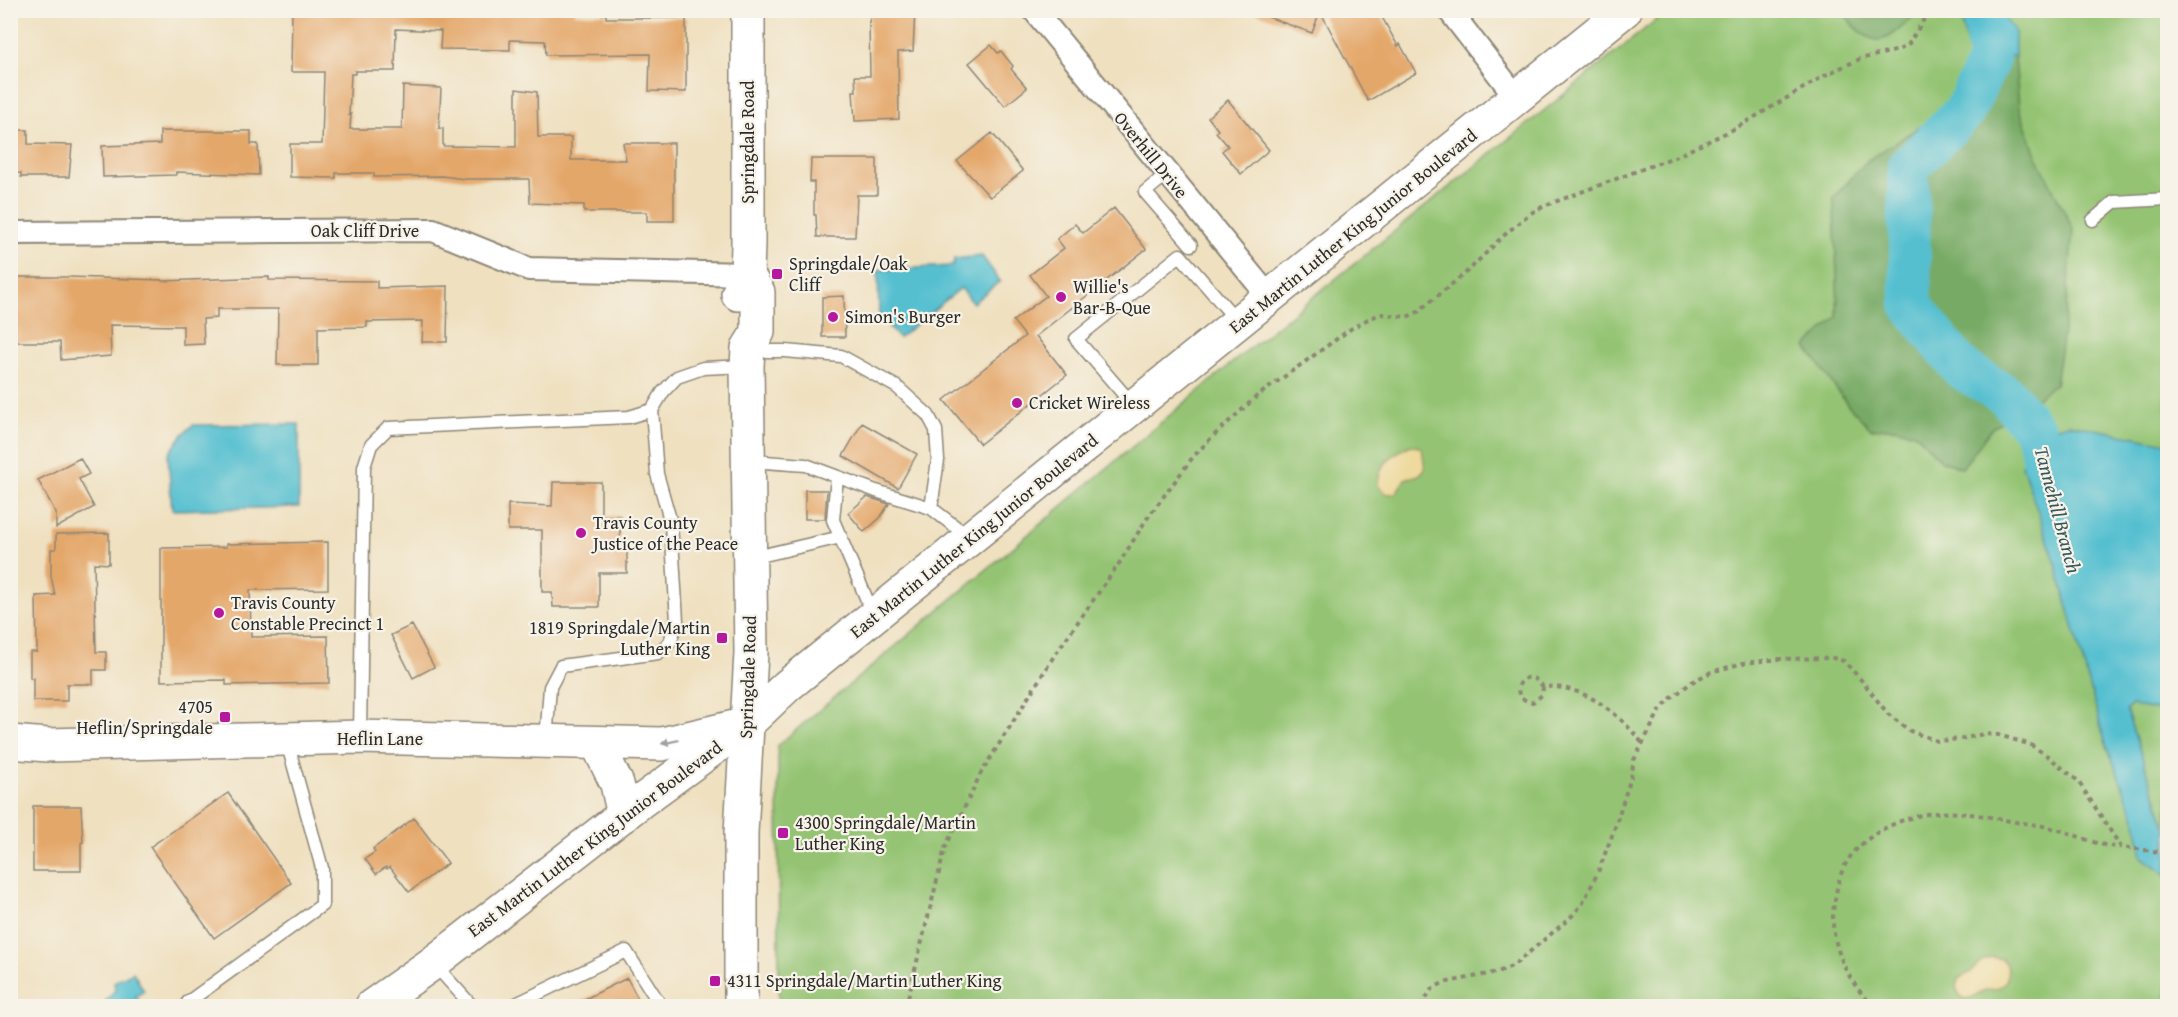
<svg xmlns="http://www.w3.org/2000/svg" width="2178" height="1017" font-family="'Gentium Book Plus',serif">
	<style>
		.green { fill: #94c473; stroke: #60784f; stroke-width: 1.5 }
		.forest { fill: #77aa65; stroke: #516a48; stroke-width: 1.5 }
		.sand { fill: #eeda9e; stroke: #8c8264; stroke-width: 1.5 }
		.water { fill: #54bfd0; stroke: #40757e; stroke-width: 1.5 }
		.lines { fill: none; stroke-linecap: round; stroke-linejoin: round }
		.river { stroke: #54bfd0; stroke-width: 42 }
		.building { fill: #e4a76a }
		.lane-casing { stroke: #8d8676; stroke-width: 15 }
		.street-casing { stroke: #8d8676; stroke-width: 26 }
		.secondary-casing { stroke: #8d8676; stroke-width: 36 }
		.primary-casing { stroke: #8d8676; stroke-width: 36 }
		.path { stroke: #8d8676; stroke-width: 4; stroke-dasharray: 4.5 4.5; stroke-linecap: butt }
		.lane { stroke: #fff; stroke-width: 12 }
		.street { stroke: #fff; stroke-width: 22 }
		.secondary { stroke: #fff; stroke-width: 33 }
		.primary { stroke: #fff; stroke-width: 33 }
		.oneway { fill: #a0a0a0 }
		.poi-dot { fill: #b5179e; stroke: #f7f3e8; stroke-width: 2 }
		.labels { text-anchor: middle; stroke-width: 4.5; stroke-linejoin: round; paint-order: stroke }
		.street-label { font-size: 18px; fill: #2b2b2b; stroke: #f7f3e8 }
		.poi-label { font-size: 18px; fill: #2b2b2b; stroke: #f7f3e8; text-anchor: start }
		.water-label { font-size: 20px; font-style: italic; fill: #37575d; stroke: #f7f3e8 }
	</style>
	<rect width="100%" height="100%" fill="#f7f3e8"/>
	<filter id="ink" filterUnits="userSpaceOnUse"><feTurbulence type="fractalNoise" baseFrequency=".0167" numOctaves="2"/><feDisplacementMap in="SourceGraphic" scale="12" xChannelSelector="R" yChannelSelector="G"/><feConvolveMatrix kernelMatrix="1 2 1 2 8 2 1 2 1" color-interpolation-filters="sRGB"/></filter>
	<filter id="wash" filterUnits="userSpaceOnUse"><feTurbulence type="fractalNoise" baseFrequency=".008" numOctaves="4" result="noise"/><feDisplacementMap in="SourceGraphic" scale="24" xChannelSelector="R" yChannelSelector="G"/><feGaussianBlur stdDeviation="1.35" result="paint"/><feColorMatrix in="noise" values="0 0 0 0 0 0 0 0 0 0 0 0 0 0 0 0 0 1.4 0 .05"/><feComposite in="paint" operator="in"/></filter>
	<g filter="url(#wash)">
		<rect width="100%" height="100%" fill="#efe0c0"/>
		<path class="green" d="M1667 11H2167V1006H779L778 745 1239 357Z"/>
		<path class="forest" d="M1841 11H1919C1883 46 1876 53 1841 11Z
			M2015 56 2019 107 2036 155 2073 229 2065 319 2055 384 2029 404 1992 428 1962 468 1942 461 1915 433 1894 428 1871 429 1848 405 1806 347 1837 317C1839 277 1834 237 1834 197L1868 160 1929 121 1959 87 1970 59Z"/>
		<path class="sand" d="M1411 445 1422 448 1425 469 1419 475 1405 479 1396 493 1386 494 1378 486C1378 464 1392 454 1411 445Z
			M1991 957 2002 959C2009 967 2011 982 1999 987 1995 990 1990 988 1985 990 1973 996 1962 1008 1956 987L1958 979 1971 972 1980 962Z"/>
		<path class="water" d="M1961 11H1998L2015 31V56L1970 59 1961 19Z
			M982 256 1000 281 973 303 961 288 899 338 879 316 878 270 953 266 954 259Z
			M299 424V507L172 510 168 455 183 434 193 425Z
			M2069 424 2167 443V709L2157 710 2132 706 2126 710 2167 829V875L2142 857 2136 821 2104 738 2056 564 2022 466 2036 432Z
			M133 972 144 991 136 996 142 1006H105V1002L115 990 114 982Z"/>
		<g class="lines">
			<path class="river" d="M1983 10 1989 59 1964 112 1908 167 1911 305 1961 368 2007 396 2036 432 2052 488"/>
		</g>
		<g id="blocks">
			<path class="building" d="M292 10H575V14H606V18H686V92L649 91 650 54 546 55 545 41 510 40V50L440 49 441 31 396 29 395 71H355V74H351L349 115 351 114 350 129H402L403 86 441 88 439 129 443 128V146L516 147V89L537 92 538 137H571V160H626L623 143H674V221H647V212H584V205L530 203 529 179H465L442 176 374 177V173H336V178L290 177V144H322L324 72H291Z
				M870 10H915L913 51 898 52 899 119 855 121 853 91H856L855 76H870L869 21H870Z
				M1257 10H1378L1398 46 1400 44 1416 73 1368 101 1320 11 1312 33 1257 13Z
				M991 45 998 53 1001 51 1013 66 1011 69 1027 88 1005 106 969 63Z
				M1228 100 1269 150 1241 174 1222 151 1228 146 1216 132 1218 130 1208 117Z
				M10 130H28V144L72 145 69 177H21V173L10 174Z
				M160 131H251V144H258L259 175 176 172V175L103 177 102 146 160 144Z
				M992 133 1023 171 990 197 957 161Z
				M811 159H877V195H857L855 237H817L816 215H814V182H810Z
				M1114 208 1146 249 1036 336 1067 375 980 444 944 400 1025 336 1013 321 1046 296 1030 275 1064 248 1057 239 1075 224 1083 233Z
				M10 277H69L162 280V281L269 277V280L377 281V288L448 286 447 342H422L423 321 367 322V327L318 328V365H277L278 309H217V318L203 319 204 344 183 345V326L110 325 111 356 61 360 60 342H10Z
				M844 296 845 337H822V297Z
				M862 423 917 454 898 488 843 456Z
				M80 458 89 474 79 479 94 507 56 528V513L38 480Z
				M553 482H601V516H620V549L627 550V573H599V607H553L552 592H542V530H508V504L552 506Z
				M805 490H827L825 519H805Z
				M867 497 889 504 880 518 864 532 848 513Z
				M109 533V564L94 563 96 652H106V670H93V684H67V701H33V678H30V652H37L36 596 55 595 51 576V549H56V534Z
				M328 542V589L250 590 251 637 328 636 329 683 226 685V680L161 681V548L226 547V544Z
				M412 625 434 667 413 678 391 635Z
				M228 793 291 883 214 938 150 847Z
				M33 806H81L83 842 81 843V871H33Z
				M414 818 448 863 409 892 390 867 387 869 386 867 376 874 365 859 375 852 373 849Z
				M627 978 642 1006H571Z"/>
		</g>
	</g>
	<g filter="url(#ink)">
		<use href="#blocks" fill-opacity="0" stroke="#8d8676" stroke-width="1.5"/>
		<g class="lines">
			<g class="lane-casing">
				<path id="lane" d="M1167 174 1145 192 1191 245
					M2093 220 2114 202 2168 199
					M749 351H785L841 356 897 387 928 415 936 430 938 460 931 508
					M1133 405 1076 339 1180 255 1238 322
					M750 461 806 465 876 491 931 508 970 538
					M837 477 833 520 873 614
					M751 558 841 537
					M360 736 364 467 371 445 388 428 629 417 652 410
					M546 741 550 687 561 666 658 653 670 642 677 621 671 523 657 474 652 410 663 392 677 377 703 368 747 366
					M433 963 472 1006
					M188 1006V1002L322 905V868L287 742
					M512 1006 626 951 661 1006"/>
			</g>
			<g class="street-casing">
				<path id="street" d="M1034 10 1270 298
					M1449 10 1517 98
					M10 233 433 230 529 269 747 274"/>
			</g>
			<g class="secondary-casing">
				<path id="secondary" d="M738 294 747 274 748 245V10
					M10 742 48 745 360 737 662 744 747 724
					M597 743 617 784 624 815
					M741 1006V833L751 653 747 366 748 348 758 332V292L747 274"/>
			</g>
			<g class="primary-casing">
				<path id="primary" d="M372 1006 433 963 640 802 747 724 787 686 1625 10"/>
			</g>
			<path class="path" d="M2080 10 2086 13 2105 10
				M1543 687C1525 660 1503 699 1533 702L1542 695 1543 687C1583 684 1618 712 1642 743
				M906 1006 945 848 981 773 1054 656 1120 562 1146 520 1193 457 1211 438 1256 397 1352 328 1368 319 1381 314 1407 317 1418 312 1470 269 1501 238 1529 214 1544 206 1677 156 1736 128 1829 73 1860 59 1899 50 1908 45 1926 16 1933 10
				M1421 1006 1432 989 1443 983 1498 972 1514 965 1570 918 1582 905 1598 872 1613 833 1631 777 1634 760 1659 712 1669 700 1692 682 1711 672 1743 663 1779 659 1833 658 1844 661 1862 681 1888 714 1910 731 1937 741 1962 739 1983 734 1999 735 2031 745 2049 757 2078 781 2121 847 2168 853
				M1874 1006C1847 983 1828 940 1834 905 1836 893 1838 881 1843 869 1858 836 1903 815 1937 813 1961 811 1986 816 2010 821 2025 824 2040 824 2055 829 2077 834 2098 847 2120 847"/>
			<use href="#lane" class="lane"/>
			<use href="#street" class="street"/>
			<use href="#secondary" class="secondary"/>
			<use href="#primary" class="primary"/>
		</g>
		<defs><path id="oneway-solid" d="M-6-.8H1V-3.2L6.5 0L1 3.2V.8H-6Z" transform="scale(1.5)"/></defs>
		<use class="oneway" href="#oneway-solid" transform="translate(670 742) rotate(168)"/>
	</g>
	<g class="poi-dot">
		<rect x="771" y="268" width="12" height="12" rx="3"/>
		<circle cx="1061" cy="297" r="6"/>
		<circle cx="833" cy="317" r="6"/>
		<circle cx="1017" cy="403" r="6"/>
		<circle cx="581" cy="533" r="6"/>
		<circle cx="219" cy="613" r="6"/>
		<rect x="716" y="632" width="12" height="12" rx="3"/>
		<rect x="219" y="711" width="12" height="12" rx="3"/>
		<rect x="777" y="827" width="12" height="12" rx="3"/>
		<rect x="709" y="975" width="12" height="12" rx="3"/>
	</g>
	<g class="labels">
		<g class="street-label">
			<text transform="translate(748 142) rotate(-90)" y="6">Springdale Road</text>
			<text transform="translate(1151 155) rotate(51)" y="6">Overhill Drive</text>
			<text x="365" y="237">Oak Cliff Drive</text>
			<text transform="translate(1353 231) rotate(-39)" y="6">East Martin Luther King Junior Boulevard</text>
			<text transform="translate(974 536) rotate(-39)" y="6">East Martin Luther King Junior Boulevard</text>
			<text transform="translate(748 677) rotate(-88)" y="6">Springdale Road</text>
			<text x="380" y="745">Heflin Lane</text>
			<text transform="translate(595 839) rotate(-37)" y="6">East Martin Luther King Junior Boulevard</text>
		</g>
		<g class="poi-label">
			<text x="789" y="270">Springdale/Oak<tspan x="789" dy="21">Cliff</tspan></text>
			<text x="1073" y="293">Willie's<tspan x="1073" dy="21">Bar-B-Que</tspan></text>
			<text x="845" y="323">Simon's Burger</text>
			<text x="1029" y="409">Cricket Wireless</text>
			<text x="593" y="529">Travis County<tspan x="593" dy="21">Justice of the Peace</tspan></text>
			<text x="231" y="609">Travis County<tspan x="231" dy="21">Constable Precinct 1</tspan></text>
			<text x="710" y="634" text-anchor="end">1819 Springdale/Martin<tspan x="710" dy="21">Luther King</tspan></text>
			<text x="213" y="713" text-anchor="end">4705<tspan x="213" dy="21">Heflin/Springdale</tspan></text>
			<text x="795" y="829">4300 Springdale/Martin<tspan x="795" dy="21">Luther King</tspan></text>
			<text x="727" y="987">4311 Springdale/Martin Luther King</text>
		</g>
		<g class="water-label">
			<text transform="translate(2058 510) rotate(75)" y="7">Tannehill Branch</text>
		</g>
	</g>
	<rect width="2178" height="1017" fill="none" stroke="#f7f3e8" stroke-width="36"/>
</svg>
